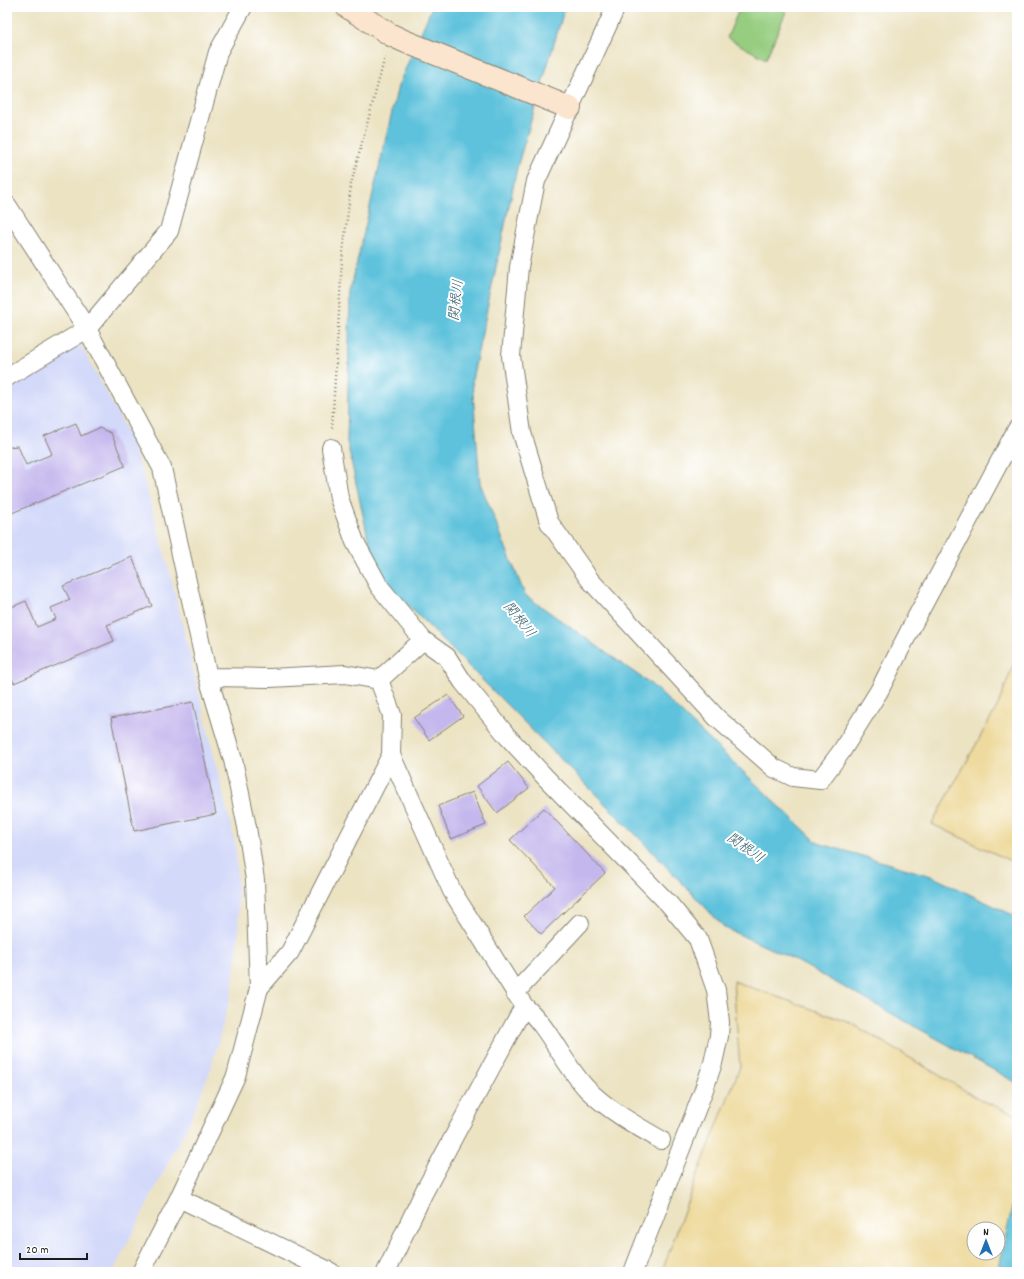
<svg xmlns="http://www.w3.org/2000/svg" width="1024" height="1279" font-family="Dekko,'Klee One',sans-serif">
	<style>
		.built { fill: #d3d9f9 }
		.green { fill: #96cd80; stroke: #59744e }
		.sand { fill: #eeda9e; stroke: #857b5d; fill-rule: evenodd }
		.water { fill: #5ec2dc; stroke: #3d6f7c }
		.building { fill: #c4b7ed }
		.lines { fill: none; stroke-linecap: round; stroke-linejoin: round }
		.street-casing { stroke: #848070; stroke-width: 20 }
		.secondary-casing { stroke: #848070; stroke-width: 24 }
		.path { stroke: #848070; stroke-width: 2.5; stroke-dasharray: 1 3; stroke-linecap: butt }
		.street { stroke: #fff; stroke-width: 18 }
		.secondary { stroke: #fce5cf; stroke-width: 22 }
		.labels { text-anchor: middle; stroke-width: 4; stroke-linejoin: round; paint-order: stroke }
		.water-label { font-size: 14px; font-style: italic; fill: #365e69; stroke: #fff }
	</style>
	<rect width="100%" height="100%" fill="#fff"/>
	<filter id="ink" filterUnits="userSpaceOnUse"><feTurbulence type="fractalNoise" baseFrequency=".025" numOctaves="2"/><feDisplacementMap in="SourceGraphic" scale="8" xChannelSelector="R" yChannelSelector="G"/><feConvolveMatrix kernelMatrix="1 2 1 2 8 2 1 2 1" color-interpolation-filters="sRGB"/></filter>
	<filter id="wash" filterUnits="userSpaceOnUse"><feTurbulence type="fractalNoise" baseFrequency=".012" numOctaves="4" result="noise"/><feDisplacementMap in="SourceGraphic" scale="16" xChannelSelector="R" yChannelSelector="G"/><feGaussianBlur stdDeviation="0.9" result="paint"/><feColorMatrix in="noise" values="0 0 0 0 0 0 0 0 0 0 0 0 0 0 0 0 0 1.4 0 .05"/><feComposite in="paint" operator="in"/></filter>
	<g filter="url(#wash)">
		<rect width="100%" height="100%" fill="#ece3c3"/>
		<path class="built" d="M80 344 127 431 143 476 171 577 236 847 239 931 232 992 210 1071 190 1120 113 1272H7V389Z"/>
		<path class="green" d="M740 7H788L766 59 727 38Z"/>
		<path class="sand" d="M1017 655V864L932 824 998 705Z
			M733 981 851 1023 981 1100 1017 1115V1272H662L690 1194 740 1067ZM974 1229H998V1253H974Z"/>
		<path class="water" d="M432 7H565L518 164 472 380 480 483 525 595 652 685 818 843 931 876 1017 917V1083L793 959 725 928 640 839 384 581 368 538 347 442 350 292 398 86Z
			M1017 1193V1272H998L1014 1198Z"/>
		<g id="blocks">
			<path class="building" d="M76 423 81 436 99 428 111 433 125 466 7 515V447L18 446 26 465 52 454 44 436Z
				M132 557 152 606 107 625 114 641 14 683 7 668V609L26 601 37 627 56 619 51 608 70 600 63 586Z
				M448 695 463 716 429 740 414 718Z
				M193 702 216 814 134 831 111 718Z
				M508 762 529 788 497 813 477 786Z
				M473 792 486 825 451 839 438 806Z
				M544 808 605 873 541 934 524 916 555 887 510 840Z"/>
		</g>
	</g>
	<g filter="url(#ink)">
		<use href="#blocks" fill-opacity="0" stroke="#848070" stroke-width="1"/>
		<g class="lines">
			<g class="street-casing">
				<path id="street" d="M616 7 536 181 519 267 511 356 522 433 549 522 590 580 717 718 774 768 793 777 820 780 841 752 879 691 915 620 1017 429
					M7 205 87 329 162 468 208 677 233 760 247 827 255 880 259 988 236 1076 179 1198 141 1272
					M7 377 87 329 169 231 218 52 243 7
					M331 448 339 498 355 542 379 586 423 640 447 657 463 682 508 737 546 778 669 904 698 939 716 990 720 1022 719 1036 713 1063 703 1092 633 1272
					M208 677 270 678 345 674 379 680
					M391 755 452 891 524 1006C550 1028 563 1064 587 1089 608 1110 635 1125 661 1140
					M259 988 290 952 391 755 392 715 379 680 423 640
					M515 993 580 923
					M179 1198 331 1272
					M386 1272 424 1192 524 1006"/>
			</g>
			<g class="secondary-casing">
				<path id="secondary" d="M347 7 391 35 404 41 570 108"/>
			</g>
			<path class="path" d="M332 428 342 262 351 184 385 57"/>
			<use href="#street" class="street"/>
			<use href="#secondary" class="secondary"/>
		</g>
	</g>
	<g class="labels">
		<g class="water-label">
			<text transform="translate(455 300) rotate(-83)" y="5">関根川</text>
			<text transform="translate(520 619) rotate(51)" y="5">関根川</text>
			<text transform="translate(746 847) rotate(35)" y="5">関根川</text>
		</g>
	</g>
	<rect width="1024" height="1279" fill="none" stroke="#fff" stroke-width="24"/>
	<g transform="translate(986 1241)"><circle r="19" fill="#ffffff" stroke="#a4a4a4"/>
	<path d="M0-3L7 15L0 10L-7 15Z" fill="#1f6fb2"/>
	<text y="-6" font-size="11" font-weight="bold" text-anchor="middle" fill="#1c1c1c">N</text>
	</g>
	<path d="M20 1253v6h67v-6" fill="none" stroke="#1c1c1c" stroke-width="2"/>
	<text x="26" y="1253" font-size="12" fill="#1c1c1c" stroke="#ffffff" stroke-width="3" paint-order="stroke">20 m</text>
</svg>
